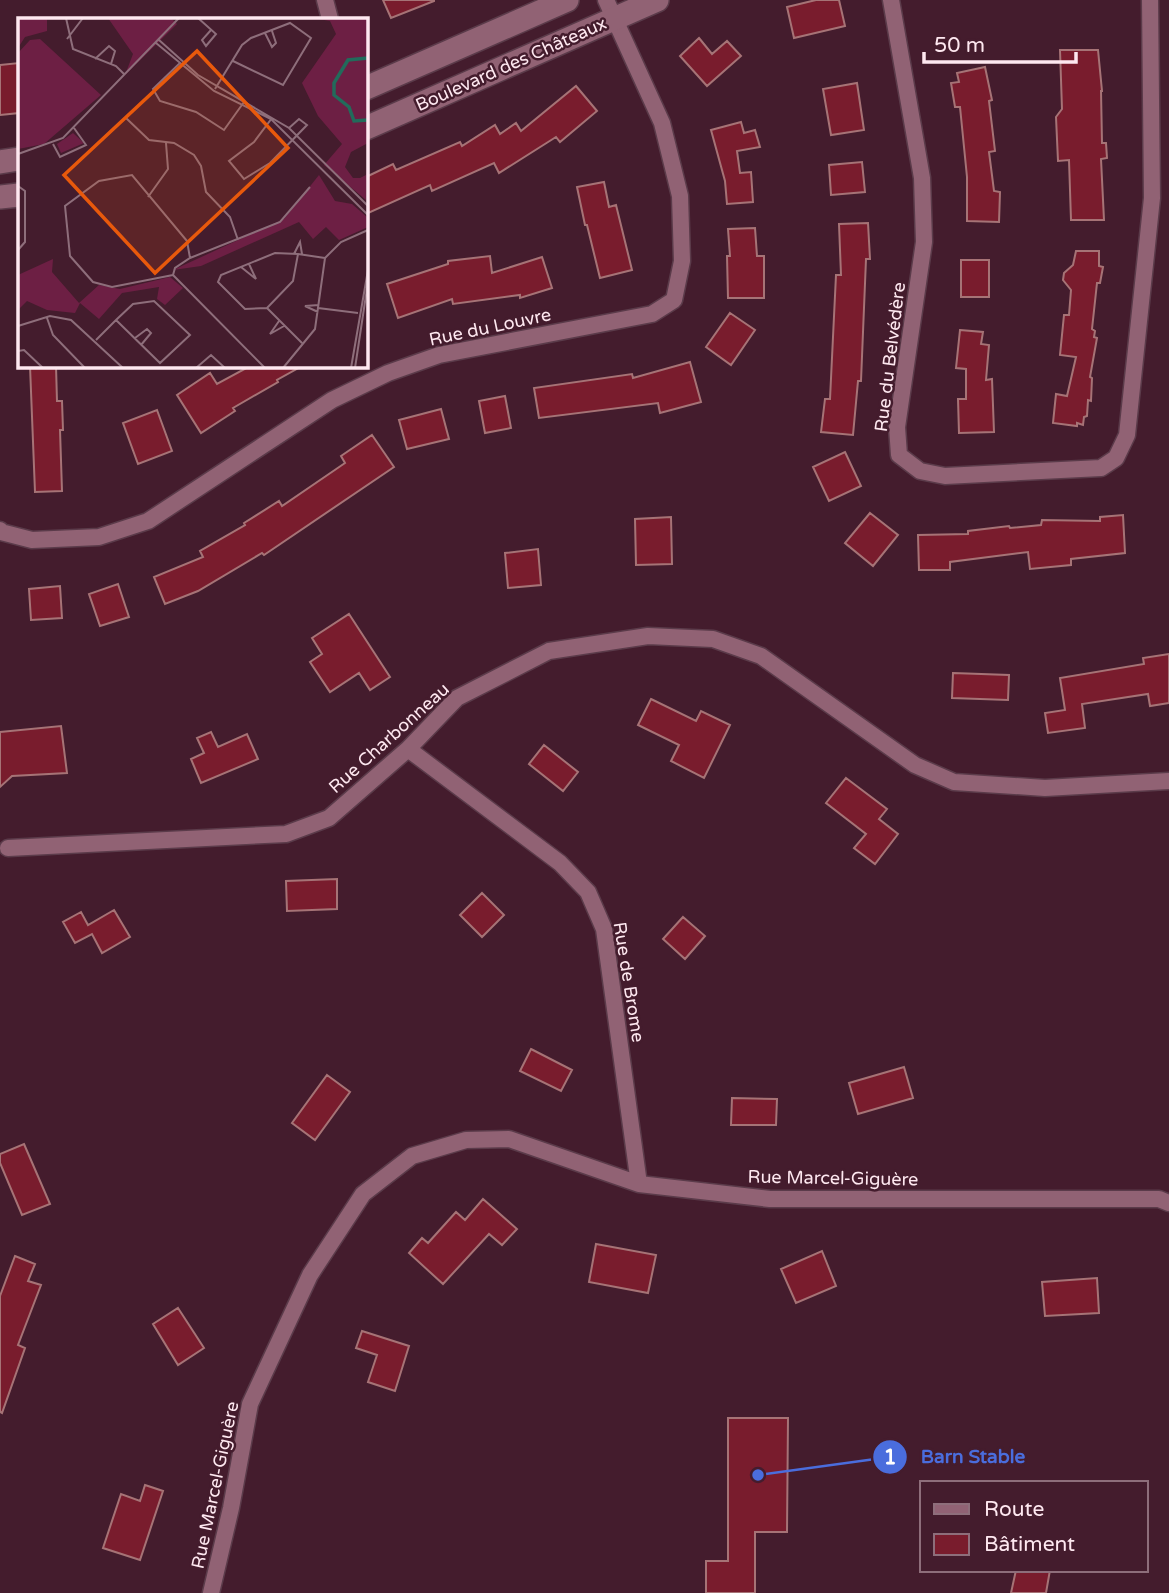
<svg xmlns="http://www.w3.org/2000/svg" width="1169" height="1593" font-family="'Varela Round',sans-serif">
	<style>
		.building { fill: #791c2d; stroke: #a67376; stroke-width: 2 }
		.lines { fill: none; stroke-linecap: round; stroke-linejoin: round }
		.street-casing { stroke: #5b3b4a; stroke-width: 19 }
		.secondary-casing { stroke: #5b3b4a; stroke-width: 26 }
		.street { stroke: #916274; stroke-width: 16 }
		.secondary { stroke: #916274; stroke-width: 23 }
		.labels { text-anchor: middle; stroke-width: 5; stroke-linejoin: round; paint-order: stroke }
		.street-label { font-size: 18px; fill: #fee8f0; stroke: #441c2d }
		.inset-river { fill: none; stroke: #226b5b; stroke-width: 3.5 }
		.inset-road { fill: none; stroke: #8e6e7b; stroke-width: 2 }
		.view { fill: #e8590c; fill-opacity: 0.15; stroke: #e8590c; stroke-width: 3.5 }
		.inset-edge { fill: none; stroke: #fee8f0; stroke-width: 3.5 }
		.leader { fill: none; stroke: #4a6ddd; stroke-width: 2.5 }
		.callout-dot { fill: #4a6ddd; stroke: #441c2d; stroke-width: 2.5 }
		.mark-label { font-size: 21px; text-anchor: middle; font-weight: bold; fill: #fff }
		.callout-label { font-size: 19px; text-anchor: middle; font-weight: bold; fill: #4a6ddd; stroke: #441c2d; stroke-width: 5; stroke-linejoin: round; paint-order: stroke }
	</style>
	<rect width="100%" height="100%" fill="#441c2d"/>
	<path class="building" d="M383 0H434V1L391 18Z
		M816 0H839L845 26 794 38 787 7Z
		M699 38 712 54 727 41 741 56 707 86 680 56Z
		M1060 50H1098L1102 91H1101L1102 143H1106L1107 158 1101 159 1104 220H1071L1069 160 1058 161 1056 117 1062 109Z
		M19 63V113L0 115V65Z
		M985 67 992 100 989 101 995 151 989 152 994 191 1000 192 999 222 967 221V177L960 107H955L951 83 959 82 957 73Z
		M857 83 864 130 831 135 823 89Z
		M576 86 597 111 560 142 556 137 499 173 494 163 432 191 430 185 366 214V177L393 164 396 170 460 142 462 146 495 125 500 134 516 123 521 131Z
		M741 122 744 133 755 130 760 147 737 151 740 173 751 172 753 202 727 204 725 181 711 130Z
		M862 162 865 192 831 195 829 165Z
		M604 182 609 207 616 205 632 270 600 278 587 225H585L577 187Z
		M868 223 870 259H866L861 381H858L853 435 821 432 825 399H830L836 275H841L839 224Z
		M755 228 757 256H764V298H728L727 256H730L728 229Z
		M1076 251H1099V266L1103 267 1100 283H1097L1092 329 1095 331 1094 337 1097 338 1090 377 1092 378 1091 401 1088 400 1087 416 1084 417 1083 425 1077 423V426L1053 423 1056 394 1067 396 1076 357 1060 355 1064 315H1069L1071 290 1063 280 1064 273 1073 265Z
		M490 256 492 273 542 257 552 288 520 298V295L453 304 452 299 398 318 387 284 448 264V261Z
		M961 260H989V297H961Z
		M730 313 755 330 731 365 706 347Z
		M960 330 983 332 981 344 989 345 986 380 992 379 994 432 959 433 958 399H966V369L956 368Z
		M690 362 701 402 660 413 658 403 539 418 534 388 632 374 633 378Z
		M30 366H56L57 401H62L63 430H60L62 491 35 492Z
		M250 366H302L277 380 278 382 233 408 235 411 201 433 177 395 210 373 217 384Z
		M505 396 511 428 485 433 479 401Z
		M441 409 449 439 407 449 399 420Z
		M157 410 172 451 138 464 123 423Z
		M372 435 394 467 264 555 262 553 198 591 165 604 154 577 203 557 200 551 245 525 244 523 279 501 282 506 345 463 341 456Z
		M845 452 861 486 829 501 813 467Z
		M870 513 898 535 873 566 845 543Z
		M1123 515 1125 553 1071 559V565L1030 569 1028 552 950 562V570H919L918 535 968 534V531L1009 526 1010 528 1041 525 1042 520 1100 521V517Z
		M671 517 672 564 636 565 635 519Z
		M538 549 541 585 508 588 505 553Z
		M118 584 129 617 100 626 89 594Z
		M60 586 62 618 31 620 29 589Z
		M349 614 390 677 370 690 359 673 330 692 310 662 322 654 312 638Z
		M1169 654V703L1150 706 1148 694 1082 704 1085 728 1048 733 1045 713 1065 710 1060 678 1144 664 1143 658Z
		M953 673 1009 675 1008 700 952 698Z
		M651 699 696 721 701 711 730 725 704 778 671 761 679 745 638 725Z
		M61 726 67 773 12 776 0 787V732Z
		M211 732 218 747 247 734 258 759 201 783 191 759 204 753 197 738Z
		M544 745 578 772 563 791 529 764Z
		M846 778 887 809 879 819 898 834 875 864 854 848 866 834 826 803Z
		M337 879V909L287 911 286 881Z
		M482 893 504 915 482 937 460 915Z
		M114 910 130 937 102 953 92 934 75 943 63 922 81 912 88 925Z
		M683 917 705 936 685 959 663 939Z
		M531 1049 572 1070 561 1091 520 1071Z
		M904 1067 913 1098 858 1114 849 1083Z
		M327 1075 350 1092 315 1140 292 1123Z
		M732 1098 777 1099 776 1125H731Z
		M24 1144 50 1204 22 1215 0 1163V1154Z
		M483 1199 517 1229 502 1245 489 1234 443 1284 409 1253 422 1238 428 1243 456 1212 465 1220Z
		M596 1244 656 1255 648 1293 589 1282Z
		M822 1251 836 1286 796 1303 781 1269Z
		M15 1256 35 1264 28 1281 41 1285 18 1345 25 1348 2 1413 0 1412V1296Z
		M1097 1278 1099 1313 1045 1316 1042 1282Z
		M178 1308 204 1348 178 1365 153 1324Z
		M362 1331 409 1346 395 1391 368 1382 377 1355 356 1348Z
		M728 1418H788L787 1532H755V1593H706V1561H728Z
		M145 1485 163 1491 140 1560 103 1548 121 1494 140 1501Z
		M1016 1570H1050L1046 1593H1011Z"/>
	<g class="lines">
		<g class="street-casing">
			<path id="street" d="M325 0 330 19
				M891 0 922 178 924 242 897 427 899 455 920 471 945 476 1101 468 1116 458 1127 435 1152 198 1150 0
				M0 530 1 532 32 540 99 537 148 521 332 400 388 373 439 355 652 314 674 300 682 261 680 196 662 123 606 0
				M408 749 560 863 588 892 604 929 639 1184
				M8 848 286 834 329 818 408 749 457 698 549 651 648 636 713 639 761 656 915 765 954 782 1045 788 1169 781
				M211 1593 231 1508 250 1404 310 1275 363 1194 412 1156 466 1140 509 1139 639 1184 770 1199H1159L1169 1203"/>
		</g>
		<g class="secondary-casing">
			<path id="secondary" d="M366 88 567 0
				M366 128 657 0
				M0 162 19 159
				M0 197 19 195"/>
		</g>
		<use href="#street" class="street"/>
		<use href="#secondary" class="secondary"/>
	</g>
	<g class="labels">
		<g class="street-label">
			<text transform="translate(511 64) rotate(-24)" y="6">Boulevard des Châteaux</text>
			<text transform="translate(490 327) rotate(-12)" y="6">Rue du Louvre</text>
			<text transform="translate(890 357) rotate(-83)" y="6">Rue du Belvédère</text>
			<text transform="translate(389 738) rotate(-42)" y="6">Rue Charbonneau</text>
			<text transform="translate(629 982) rotate(81)" y="6">Rue de Brome</text>
			<text transform="translate(833 1178) rotate(1)" y="6">Rue Marcel-Giguère</text>
			<text transform="translate(215 1485) rotate(-78)" y="6">Rue Marcel-Giguère</text>
		</g>
	</g>
	<g transform="translate(18 18)">
		<rect width="350" height="350" fill="#441c2d"/>
		<path d="M0 0H29V13L7 19 0 30ZM90 0H153L159 6 107 57 115 36ZM295 0H350V125L333 134 327 149 335 160H342L348 157 350 142 348 182 306 147 324 126 300 98 284 65 318 16 312 3ZM22 21 83 77 26 126 0 131V35L12 22ZM55 115 66 125 43 135 39 126ZM301 157 317 183 334 186 349 199 350 209 321 222 308 209 295 221 281 204 183 248 155 252 266 201ZM35 241 34 254 61 285 81 267 102 271 152 259 165 270 147 287 139 281 141 269 104 275 81 301 62 285 57 295 29 292 9 283 0 292V257Z" fill="#6d1f44"/>
		<path class="inset-river" d="M350 40 330 42 316 65V77L331 89 336 103 350 102"/>
		<path class="inset-road" d="M48 0 55 31 98 48 107 57M180 0 198 16 188 28 184 22 193 12M247 15 254 29 258 25 254 13M49 21 65 0M141 22 180 57 271 110 350 188M138 25 196 73 253 101 350 197M77 41 91 28 97 33 93 46M162 45 135 71 142 83 178 94 206 112 226 84M197 71 224 27 233 20 272 5 293 20 265 67 215 43M108 100 131 122 156 125 176 137 183 148 188 174 212 199 220 222M254 100 236 124 211 143 226 161 252 145 289 107 281 101 271 110M35 126 42 139 68 127 56 110M0 136 45 120 161 0M0 168 7 173V224L0 232M130 179 150 151 148 125M276 236 282 224 284 236M280 236 275 263 249 290 227 291 200 264 203 257 257 235 280 236 307 240M223 249 238 261 231 246M155 257 94 269 75 264 52 238 47 188 81 163 114 157 169 223 172 240M155 257 157 250 172 240 262 204 292 169M155 257 247 350M249 290 284 325M300 290 340 295M300 294 287 288 301 287M29 300 35 317 67 350M261 303 252 316 266 308M0 308 32 298 53 302 105 350M117 320 129 311 133 315 123 327M78 322 98 302 115 286 136 283 172 317 142 345 98 302M0 333 6 332 25 350M178 350 193 337 207 350M265 350 297 311 307 240 323 224 350 212M333 350 350 252M337 350 350 264"/>
		<path class="view" d="M179 33 270 130 137 255 46 157Z"/>
		<rect width="350" height="350" class="inset-edge"/>
	</g>
	<path class="leader" d="M758 1475L890 1457"/>
	<g class="callout-dot">
		<circle cx="758" cy="1475" r="7"/>
		<circle cx="890" cy="1457" r="18"/>
	</g>
	<g class="mark-label">
		<text x="890" y="1464">1</text>
	</g>
	<g class="callout-label">
		<text x="973" y="1463">Barn Stable</text>
	</g>
	<rect x="920" y="1481" width="228" height="91" fill="#441c2d" stroke="#8e6e7b" stroke-width="2"/>
	<rect x="934" y="1504" width="35" height="10" fill="#916274" stroke="#8e6e7b" stroke-width="2"/>
	<text x="984" y="1516" font-size="21" fill="#fee8f0">Route</text>
	<rect x="934" y="1534" width="35" height="21" fill="#791c2d" stroke="#8e6e7b" stroke-width="2"/>
	<text x="984" y="1551" font-size="21" fill="#fee8f0">Bâtiment</text>
	<path d="M924 52v10h152v-10" fill="none" stroke="#fee8f0" stroke-width="3.5"/>
	<text x="934" y="52" font-size="21" fill="#fee8f0" stroke="#441c2d" stroke-width="5" paint-order="stroke">50 m</text>
</svg>
